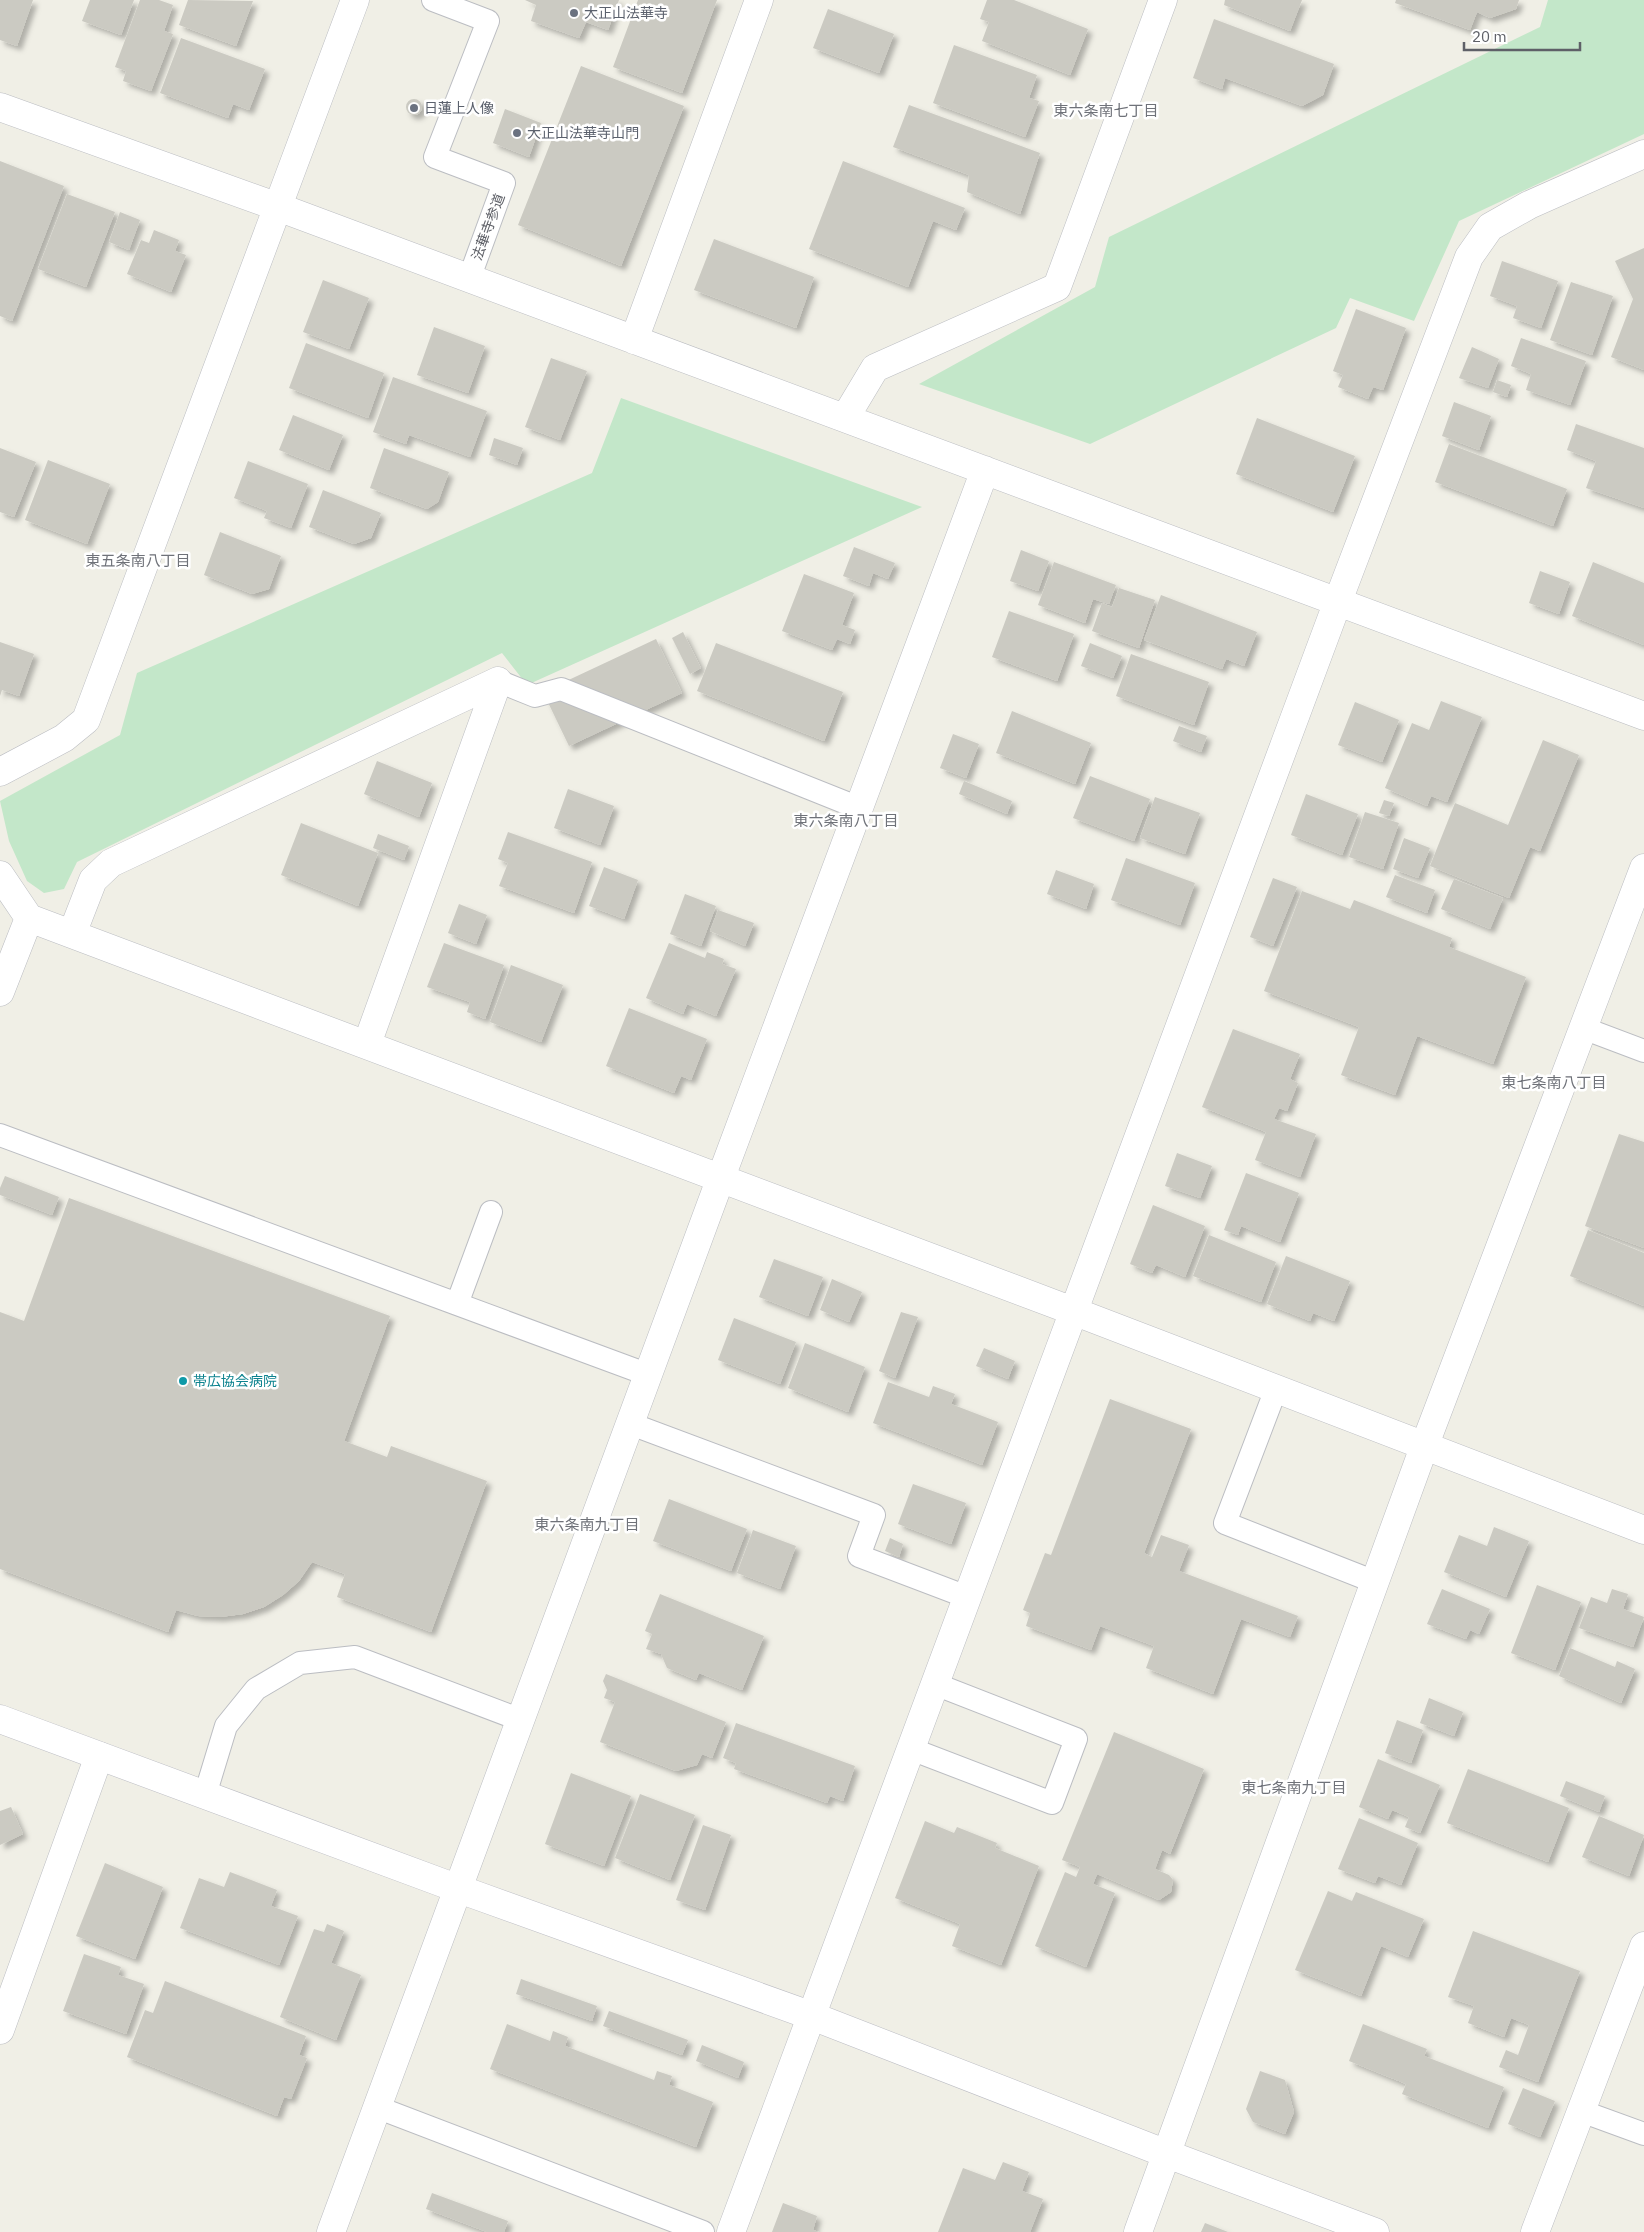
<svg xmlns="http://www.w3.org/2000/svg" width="1644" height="2232" font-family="'IBM Plex Sans','Noto Sans JP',sans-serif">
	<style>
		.green { fill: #c3e7c9 }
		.building { fill: #cbcac2; filter: url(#shadow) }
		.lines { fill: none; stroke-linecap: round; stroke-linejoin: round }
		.lane-casing { stroke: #bbbdc2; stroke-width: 24 }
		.street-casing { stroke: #bbbdc2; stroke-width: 29 }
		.secondary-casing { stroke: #bcbdc4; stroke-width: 29 }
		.lane { stroke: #fff; stroke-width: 22 }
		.street { stroke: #fff; stroke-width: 28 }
		.secondary { stroke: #fff; stroke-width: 28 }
		.worship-dot { fill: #6b7280; stroke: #fff; stroke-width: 2 }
		.culture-dot { fill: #0f9aa8; stroke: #fff; stroke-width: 2 }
		.labels { text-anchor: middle; stroke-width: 5; stroke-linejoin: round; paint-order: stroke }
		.worship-label { font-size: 14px; fill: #5b616d; stroke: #fff; text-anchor: start }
		.street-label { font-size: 14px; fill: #5e6067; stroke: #fff }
		.culture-label { font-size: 14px; fill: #0d838f; stroke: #fff; text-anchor: start }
		.neighbourhood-label { font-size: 15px; fill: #6f7279; stroke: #fff }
	</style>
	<defs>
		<filter id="shadow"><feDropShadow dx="4.5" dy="4.5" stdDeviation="2.5" flood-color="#0004"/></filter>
	</defs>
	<rect width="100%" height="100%" fill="#f0efe6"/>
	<path class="green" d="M1548 0H1644V134L1459 221 1414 321 1350 298 1336 328 1090 444 919 384 1095 287 1109 237 1540 27Z
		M621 398 922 507 527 685 502 653 77 862 64 889 44 893 27 881 9 841 0 801 120 735 137 673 592 473Z"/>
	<path class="building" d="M0 0H33L17 46 0 40Z
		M90 0H134L121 35 82 21Z
		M140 0H159L173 5 164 31 173 34 151 91 123 81 126 71 115 67Z
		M188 0 253 1 236 46 179 25Z
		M525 0H619L608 30 586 22 579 38 531 21 536 5Z
		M638 0H717L682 93 613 67Z
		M987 0H1014L1088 29 1070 75 982 41 989 22 980 19Z
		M1225 0H1302L1290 31 1224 5Z
		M1396 0H1519L1516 9 1490 18 1477 12 1470 30 1395 3Z
		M828 9 894 34 879 73 813 48Z
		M1214 19 1334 64 1323 95 1302 106 1225 78 1222 89 1193 78Z
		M181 38 265 69 249 110 233 104 228 118 160 93Z
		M954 45 1037 75 1029 98 1039 101 1025 137 933 103Z
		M581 66 684 106 621 266 518 225Z
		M406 107a8 8 0 1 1 16 0a8 8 0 1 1-16 0Z
		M909 105 1040 153 1020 214 967 192 969 175 893 147Z
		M505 109 541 123 529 157 493 143Z
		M0 161 64 186 12 321 0 316Z
		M843 161 965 208 956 230 933 221 908 287 809 249Z
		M67 194 115 212 86 287 38 269Z
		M120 212 140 220 129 250 109 242Z
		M154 230 179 240 175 251 186 255 171 292 127 274 141 240 149 243Z
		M714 239 814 277 796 328 694 290Z
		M1644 248V370L1611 357 1633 299 1615 261Z
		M1502 261 1558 281 1541 328 1513 318 1517 306 1490 296Z
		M323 280 369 298 349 349 303 332Z
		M1571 282 1613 296 1592 355 1550 340Z
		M1356 309 1406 328 1383 390 1373 387 1368 399 1338 387 1343 375 1333 371Z
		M434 327 485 346 468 393 417 375Z
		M1521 338 1586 361 1570 405 1526 390 1531 374 1511 366Z
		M306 343 384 373 368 418 289 388Z
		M1472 347 1499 359 1488 388 1459 378Z
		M551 358 587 371 560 440 525 427Z
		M393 377 487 411 470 457 409 435 406 444 373 432Z
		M1497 380 1511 385 1507 397 1493 392Z
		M1454 402 1491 416 1479 450 1442 436Z
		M293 415 343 435 329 470 279 450Z
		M1257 418 1355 456 1333 512 1236 474Z
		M1576 424 1644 448V508L1586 488 1596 461 1567 450Z
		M494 438 523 448 517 465 489 455Z
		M1449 444 1567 489 1553 526 1435 482Z
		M0 448 36 462 14 517 0 512Z
		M384 448 449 472 438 502 427 509 370 488Z
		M48 460 110 484 87 544 25 520Z
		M248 461 308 484 291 528 264 518 267 511 234 498Z
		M323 490 381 513 371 538 354 544 309 527Z
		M220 532 281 556 269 589 252 594 204 575Z
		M854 547 895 563 888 579 873 573 869 586 843 576Z
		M1021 550 1049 561 1038 591 1010 581Z
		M1054 562 1116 585 1109 604 1093 599 1085 623 1038 605Z
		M1593 562 1644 583V645L1572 616Z
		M1540 571 1570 582 1559 614 1529 603Z
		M804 574 854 593 842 625 855 630 850 644 837 639 832 650 782 631Z
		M1119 588 1155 600 1139 648 1092 631 1102 603 1112 607Z
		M1161 595 1257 632 1244 666 1226 659 1222 669 1144 640Z
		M1009 611 1074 634 1057 681 992 657Z
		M683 632 701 668 690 674 672 638Z
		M656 639 682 693 569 746 543 692Z
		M0 642 34 654 19 696 2 690 0 696Z
		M716 643 843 692 824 741 697 691Z
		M1090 643 1122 656 1113 678 1081 666Z
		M1131 654 1209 682 1194 725 1116 696Z
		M1441 701 1482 717 1447 802 1431 796 1427 806 1385 788 1412 723 1429 730Z
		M1355 702 1399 720 1382 762 1338 745Z
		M1012 711 1091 743 1075 784 996 753Z
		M1179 726 1207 736 1201 752 1173 741Z
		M953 734 979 744 966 778 940 768Z
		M1543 740 1579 755 1540 851 1530 847 1509 898 1430 866 1455 803 1508 825Z
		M377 761 432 783 419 817 364 794Z
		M1090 776 1150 799 1134 841 1073 818Z
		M964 781 1012 801 1007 814 959 794Z
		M568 789 614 806 600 845 554 828Z
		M1306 794 1358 814 1342 855 1291 835Z
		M1155 797 1200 813 1185 854 1140 838Z
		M1384 800 1394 803 1389 816 1379 813Z
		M1365 812 1399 823 1383 869 1349 857Z
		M301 823 378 853 358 906 281 875Z
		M508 832 592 862 574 913 499 886 508 863 498 859Z
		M378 834 409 846 404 860 373 848Z
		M1404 838 1430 848 1418 878 1393 869Z
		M1126 858 1195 883 1180 925 1111 900Z
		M604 867 638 880 624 919 589 906Z
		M1056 870 1094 884 1086 909 1047 894Z
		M1395 875 1435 890 1427 913 1386 897Z
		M1273 878 1297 887 1273 946 1250 937Z
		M1454 879 1503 898 1490 929 1441 909Z
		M1302 891 1350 909 1354 900 1452 938 1449 947 1526 977 1493 1064 1417 1036 1395 1095 1341 1075 1359 1027 1264 991Z
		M685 894 716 906 701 946 670 934Z
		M459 904 487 915 476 944 448 933Z
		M718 910 754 923 745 946 710 931Z
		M444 943 504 965 485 1019 467 1012 470 1002 427 987Z
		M669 943 705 958 707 952 724 959 722 964 736 969 716 1016 687 1004 683 1014 646 998Z
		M511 965 563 985 541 1042 490 1022Z
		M629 1008 707 1039 691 1080 681 1076 674 1093 606 1066Z
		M1233 1029 1300 1054 1290 1079 1298 1083 1287 1111 1279 1108 1274 1119 1316 1134 1300 1177 1255 1160 1266 1132 1202 1107Z
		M1619 1134 1644 1142V1248L1585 1226Z
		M1177 1153 1212 1166 1200 1198 1165 1186Z
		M1246 1173 1299 1193 1280 1242 1241 1226 1238 1235 1224 1230Z
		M5 1176 59 1197 52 1215 0 1195V1188Z
		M69 1198 390 1316 344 1441 387 1457 391 1446 487 1481 431 1632 337 1597 345 1574 312 1562 299 1581 283 1595 264 1607 243 1614 220 1617 198 1616 176 1610 168 1632 0 1569V1312L24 1321Z
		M1153 1205 1205 1226 1185 1277 1156 1265 1152 1273 1130 1264Z
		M1588 1230 1644 1253V1306L1570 1276Z
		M1209 1235 1276 1262 1261 1302 1193 1276Z
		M1286 1256 1350 1281 1334 1321 1313 1313 1310 1321 1267 1304Z
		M774 1259 823 1277 808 1316 759 1297Z
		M832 1279 862 1292 849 1322 820 1310Z
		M901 1312 918 1317 895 1378 879 1371Z
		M734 1318 796 1342 780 1384 718 1360Z
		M805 1343 865 1367 848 1412 788 1388Z
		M984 1348 1015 1361 1008 1379 976 1366Z
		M888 1382 929 1397 933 1386 955 1394 951 1404 998 1422 982 1465 873 1423Z
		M1110 1399 1191 1429 1144 1553 1152 1557 1161 1535 1189 1545 1179 1571 1298 1616 1290 1637 1241 1619 1213 1694 1146 1668 1154 1646 1100 1626 1091 1650 1026 1626 1030 1613 1023 1610 1045 1553 1051 1555Z
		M913 1484 966 1503 951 1544 898 1524Z
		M669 1499 747 1529 731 1571 653 1541Z
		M1494 1527 1529 1541 1506 1597 1444 1572 1459 1535 1487 1546Z
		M753 1530 796 1546 780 1589 737 1573Z
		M890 1538 903 1544 899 1557 885 1551Z
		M1537 1585 1581 1602 1555 1670 1511 1653Z
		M1442 1589 1490 1609 1479 1634 1470 1630 1466 1639 1427 1624Z
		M1612 1589 1628 1594 1623 1609 1644 1617 1633 1647 1579 1628 1591 1597 1607 1603Z
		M660 1594 764 1636 742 1690 699 1673 696 1680 667 1668 661 1654 646 1649 652 1634 645 1631Z
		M1570 1648 1615 1667 1617 1661 1635 1669 1621 1703 1559 1676Z
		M606 1674 726 1722 712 1758 702 1754 697 1765 676 1771 600 1742 615 1702 604 1698 607 1690 603 1681Z
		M1429 1698 1463 1712 1454 1736 1420 1723Z
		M1397 1720 1423 1730 1411 1763 1385 1753Z
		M736 1723 855 1766 843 1801 830 1796 827 1803 734 1769 736 1763 723 1758Z
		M1114 1732 1204 1769 1170 1854 1162 1850 1155 1869 1169 1875 1173 1880 1171 1892 1159 1900 1097 1874 1093 1884 1115 1893 1086 1967 1035 1946 1065 1872 1076 1877 1080 1867 1062 1860Z
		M1378 1759 1440 1785 1420 1833 1405 1827 1409 1817 1392 1810 1388 1819 1359 1807Z
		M1468 1769 1569 1808 1548 1862 1447 1823Z
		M571 1773 631 1796 604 1866 545 1844Z
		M1566 1781 1605 1796 1599 1812 1560 1796Z
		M640 1794 695 1815 670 1880 615 1858Z
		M11 1807 23 1834 0 1845V1811Z
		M1599 1816 1644 1835 1629 1876 1582 1857Z
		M1359 1818 1418 1843 1401 1885 1378 1876 1375 1883 1338 1869Z
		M925 1821 954 1833 957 1827 997 1843 995 1848 1039 1866 1001 1965 952 1946 960 1924 895 1898Z
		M703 1825 731 1835 705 1910 676 1900Z
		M105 1863 163 1887 135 1959 76 1936Z
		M230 1872 277 1890 271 1906 298 1916 279 1965 180 1928 199 1878 224 1887Z
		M1328 1891 1352 1901 1356 1892 1424 1919 1408 1957 1381 1946 1361 1996 1295 1970Z
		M327 1924 344 1931 331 1963 361 1975 336 2040 280 2017 314 1929 324 1932Z
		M1473 1931 1580 1971 1538 2082 1499 2067 1506 2050 1518 2055 1529 2025 1511 2018 1504 2037 1468 2023 1474 2006 1448 1997Z
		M84 1954 121 1967 118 1975 144 1984 126 2034 63 2011Z
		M521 1979 597 2006 592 2021 516 1994Z
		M165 1981 306 2036 299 2055 307 2058 291 2099 284 2097 277 2116 127 2057 145 2010 153 2013Z
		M609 2011 688 2040 682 2055 603 2026Z
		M507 2024 550 2041 553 2031 568 2037 565 2046 654 2080 657 2071 672 2076 669 2085 713 2102 696 2147 490 2069Z
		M1363 2024 1427 2049 1424 2056 1504 2087 1488 2128 1402 2094 1406 2084 1349 2061Z
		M702 2045 744 2062 738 2078 696 2061Z
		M1260 2071 1285 2080 1294 2112 1285 2134 1253 2122 1246 2109Z
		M1523 2088 1555 2101 1540 2137 1508 2124Z
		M1003 2162 1029 2172 1022 2191 1043 2199 1030 2232H938L963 2168 995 2180Z
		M432 2193 508 2221 504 2232H487L426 2209Z
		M783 2203 817 2216 813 2230 819 2232H772Z
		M1205 2223 1228 2232H1201Z"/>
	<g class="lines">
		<g class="lane-casing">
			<path id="lane" d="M433 0 488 21 435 157 504 183 469 279
				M498 681 535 696 561 689 859 808
				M1583 1028 1644 1051
				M0 1135 649 1375
				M457 1304 491 1212
				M1276 1389 1225 1523 1375 1582
				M631 1424 874 1515 859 1556 967 1597
				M911 1749 1052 1803 1076 1739 935 1684
				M205 1795 226 1726 256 1689 300 1663 355 1657 521 1720
				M379 2108 703 2232
				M1581 2111 1644 2134"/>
		</g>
		<g class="street-casing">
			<path id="street" d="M0 107 278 207 1644 716
				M634 340 759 0
				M845 418 875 368 1057 287 1163 0
				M0 772 64 738 86 720 355 0
				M0 875 29 918 1073 1311 1644 1530
				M72 934 93 880 111 863 498 681
				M0 992 29 918
				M367 1044 498 681
				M0 2030 99 1756
				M331 2232 720 1180 985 470
				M731 2232 1338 601 1469 257 1490 227 1529 205 1644 154
				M1138 2232 1424 1447 1644 868
				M1535 2232 1644 1946"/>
		</g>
		<g class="secondary-casing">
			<path id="secondary" d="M0 1719 459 1889 812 2016 1167 2154 1375 2232"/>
		</g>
		<use href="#lane" class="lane"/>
		<use href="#street" class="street"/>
		<use href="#secondary" class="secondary"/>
	</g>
	<g class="worship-dot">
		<circle cx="574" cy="13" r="5"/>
		<circle cx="414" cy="108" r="5"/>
		<circle cx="517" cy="133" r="5"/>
	</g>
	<circle class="culture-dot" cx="183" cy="1381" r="5"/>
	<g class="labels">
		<g class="worship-label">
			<text x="584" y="18">大正山法華寺</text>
			<text x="424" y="113">日蓮上人像</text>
			<text x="527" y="138">大正山法華寺山門</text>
		</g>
		<g class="street-label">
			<text transform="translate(488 227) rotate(-70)" y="5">法華寺参道</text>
		</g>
		<g class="culture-label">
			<text x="193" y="1386">帯広協会病院</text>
		</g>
		<g class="neighbourhood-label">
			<text x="1106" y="116">東六条南七丁目</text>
			<text x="138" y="566">東五条南八丁目</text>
			<text x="846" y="826">東六条南八丁目</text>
			<text x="1554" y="1088">東七条南八丁目</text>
			<text x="587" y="1530">東六条南九丁目</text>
			<text x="1294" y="1793">東七条南九丁目</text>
		</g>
	</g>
	<path d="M1464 42v8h116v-8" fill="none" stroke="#5e6067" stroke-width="2.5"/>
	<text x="1472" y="42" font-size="15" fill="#5e6067" stroke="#ffffff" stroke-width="4" paint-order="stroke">20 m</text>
</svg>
